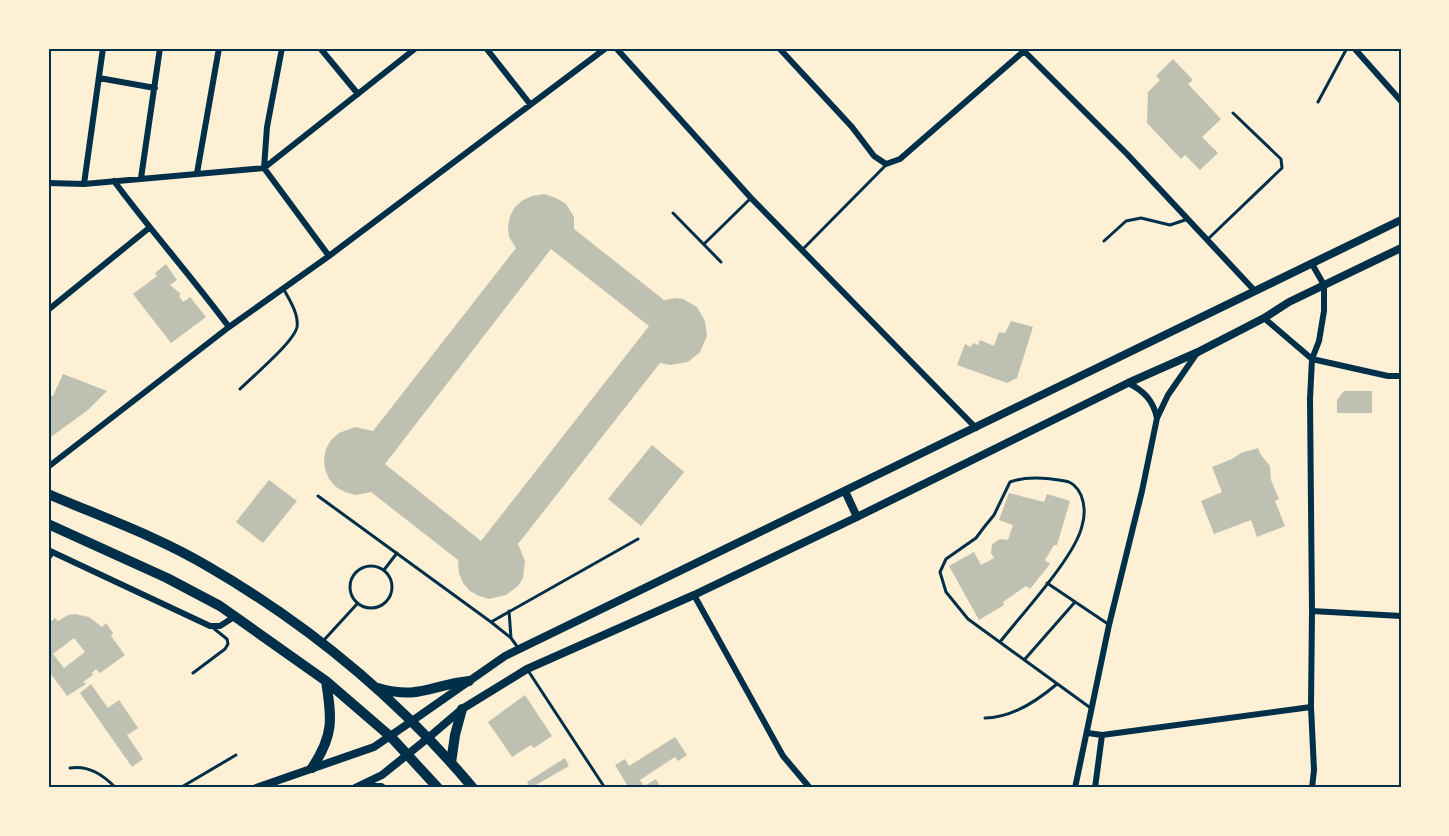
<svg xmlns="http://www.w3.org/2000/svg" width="1449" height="836" font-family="'Exo 2',sans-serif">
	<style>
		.building { fill: #bec0b2; fill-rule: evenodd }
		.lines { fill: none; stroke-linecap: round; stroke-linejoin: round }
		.service { stroke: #003049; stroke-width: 3 }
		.minor { stroke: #003049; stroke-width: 6 }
		.tertiary { stroke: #003049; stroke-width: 8 }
		.secondary { stroke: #003049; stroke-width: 8 }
		.trunk { stroke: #003049; stroke-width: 10 }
		.neatline { fill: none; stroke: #003049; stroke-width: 2 }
	</style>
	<rect width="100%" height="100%" fill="#fdf0d5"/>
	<path class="building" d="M1173 59 1193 80 1188 84 1221 119 1202 137 1218 153 1200 170 1185 155 1181 159 1147 123 1148 92 1160 80 1156 76Z
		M545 194 558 199 566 204 574 217V229L664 300 676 298 683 299 697 307 705 321 707 336 700 352 688 362 670 365 660 363 518 544 525 561 523 578 518 586 506 595 489 599 479 596 470 591 463 583 459 573 458 560 371 492 356 495 345 492 336 487 329 479 325 469 324 459 326 449 331 440 339 433 355 427 373 431 516 248 509 237 508 226 510 216 515 207 523 200 532 196ZM551 249 649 326 481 541 385 464Z
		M166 264 177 280 170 285 181 294 179 296 183 302 190 297 206 317 171 343 133 294 157 276 155 273Z
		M1011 321 1033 327 1017 378 1007 383 957 365 965 344 971 347 973 343 978 345 980 340 994 346 999 332 1005 333Z
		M63 374 107 391 88 410 48 439V394L53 396Z
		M1344 391H1372V413H1337V400Z
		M652 445 684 472 641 526 608 499Z
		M1258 448 1261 455 1270 466 1271 480 1279 499 1275 501 1285 526 1257 537 1251 520 1214 534 1201 501 1222 492 1212 467 1232 459 1241 453Z
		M269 480 297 501 263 543 236 522Z
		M1009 493 1044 502 1047 494 1070 501 1057 545H1054L1045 560 1050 564 1030 589 1026 586 1003 602 1004 605 979 620 949 566 974 552 981 565 994 558 991 553 992 544 1000 539 1008 540 1013 525 999 520Z
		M75 614 89 617 102 627 106 623 113 633 111 636 125 655 100 673 96 669 92 673 93 675 83 682 86 684 67 696 48 670V624L55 618 58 621 68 615ZM74 638 85 652 64 668 53 654Z
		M91 684 108 708 119 700 138 728 127 735 143 759 132 767 80 693Z
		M525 695 552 736 534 748 531 745 512 757 488 722Z
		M675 737 687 755 678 761 675 757 640 780 644 786 656 779 661 788H629L615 765 625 759 629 766Z
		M565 758 569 766 531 788 527 782Z"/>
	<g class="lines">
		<path class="service" d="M1318 102 1347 48
			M673 213 721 262
			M1208 239 1282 168 1281 159 1233 113
			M1104 241 1126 221 1141 218 1170 225 1188 219
			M704 244 751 198
			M802 250 885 166
			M240 389C252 377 294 342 297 327 299 314 289 299 283 288
			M318 496 491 622 511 638 519 649
			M48 561 53 553
			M350 587a21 21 0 1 1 42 0a21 21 0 1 1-42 0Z
			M384 570 397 553
			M1047 583 1108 624
			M509 611 511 638
			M491 622 638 539
			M324 640 357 604
			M1000 642C1021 615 1075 557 1082 526 1085 516 1085 505 1081 495 1078 488 1072 482 1065 481 1048 478 1026 476 1010 482L994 515 985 526 976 538 946 559 940 572 946 592 968 619 1092 709
			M1025 659 1075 602
			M527 669 605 788
			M193 673 225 649 228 644 227 639 212 627
			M985 718C1012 718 1037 701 1057 684
			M70 768C89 765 103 775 116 788
			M180 788 236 755"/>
		<path class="minor" d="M282 48 267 127 264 168 329 256
			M320 48 358 94
			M486 48 530 104
			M616 48 751 198 976 428
			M779 48 852 127 874 156 886 164 900 159 1024 51
			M1021 48 1127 154 1254 290
			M1354 48 1401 101
			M99 78 155 88
			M197 173 219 48
			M141 178 160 48
			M114 181C151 231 192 277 229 327
			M48 183 84 184 264 168 416 48
			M84 184 103 48
			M48 310 149 228
			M1264 318 1312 359 1388 376H1401
			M1128 383C1144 391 1153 400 1157 418
			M48 467 229 327 329 256 606 48
			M48 550 210 626H220L234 617
			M694 595 783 756 810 788
			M1312 611 1401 616
			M1311 707 1314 770 1312 788
			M1088 733 1102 735 1311 707 1312 611 1310 399 1312 359 1319 341 1324 311V285L1312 264
			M1075 788 1109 625 1142 491 1157 418 1168 395 1197 353
			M1095 788 1102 735"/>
		<path class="tertiary" d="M845 491 857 517
			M412 721 505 656 1401 220
			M428 738 462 709 527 669 694 595 857 517 1128 383 1198 352 1264 318 1289 302 1401 248"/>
		<path class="secondary" d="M256 788 374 747 412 721
			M355 788 382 775 428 738"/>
		<path class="trunk" d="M48 494C102 517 159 537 209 567 309 625 399 700 473 788
			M48 524 167 578 220 606 326 681 391 737 438 788
			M378 688C419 700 431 685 469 681
			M451 763 455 735 462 709
			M312 768C334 735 332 719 326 681
			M364 788H381"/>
	</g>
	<rect width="1449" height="836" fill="none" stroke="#fdf0d5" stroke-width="99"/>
	<rect x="50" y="50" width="1350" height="736" class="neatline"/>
</svg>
